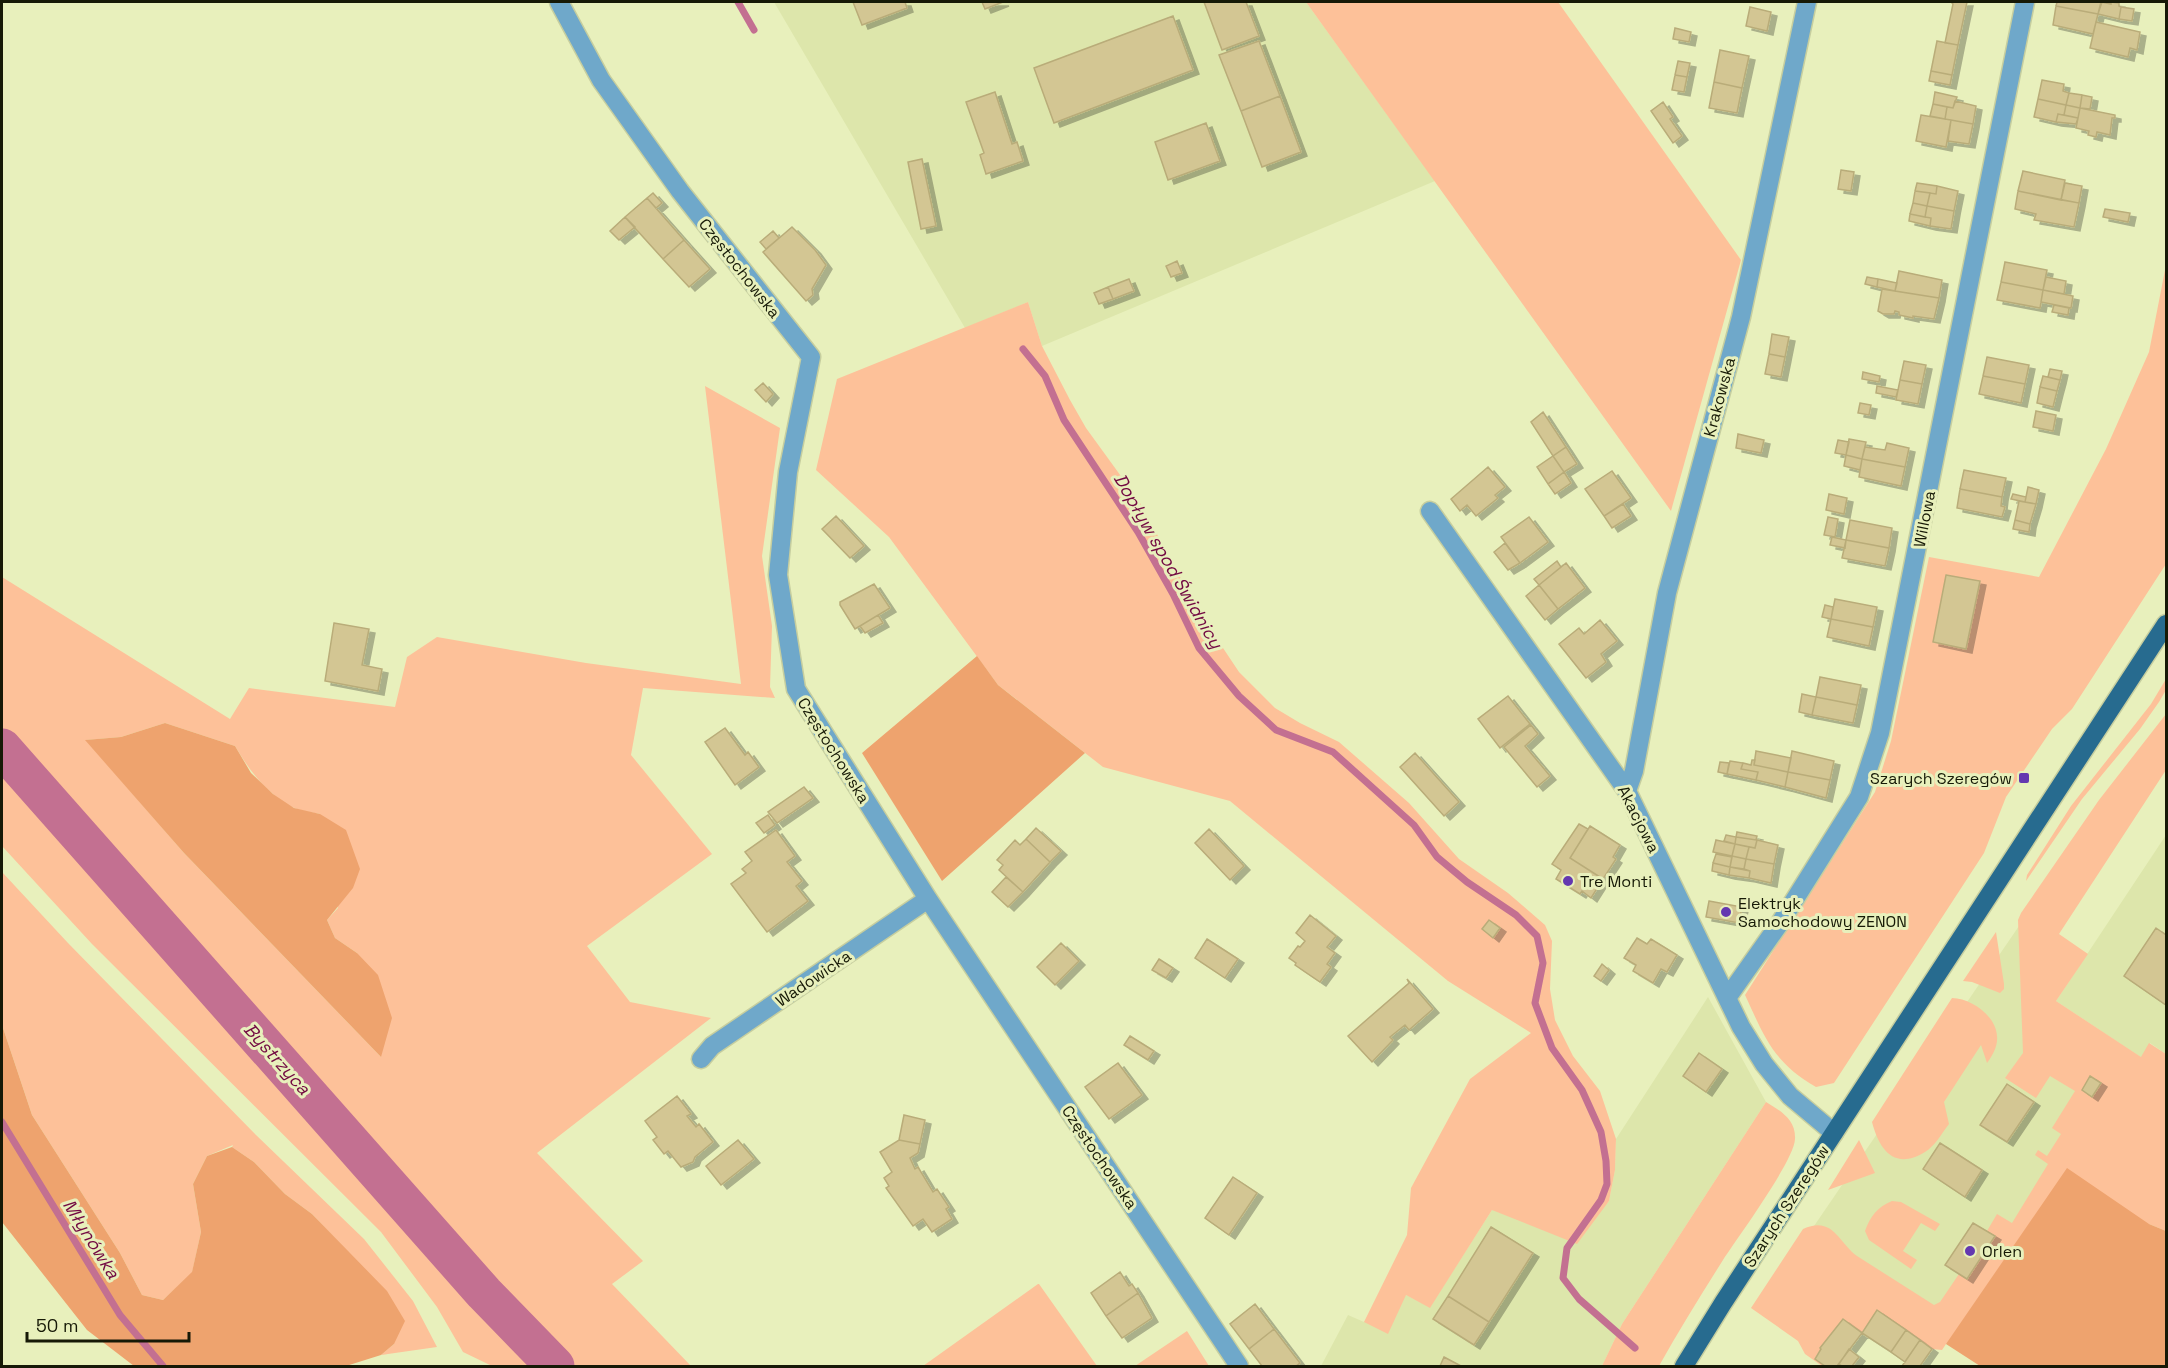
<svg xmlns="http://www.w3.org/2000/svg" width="2168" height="1368" font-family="'Space Grotesk',sans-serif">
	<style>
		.built { fill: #dde6ab }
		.green { fill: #fdc199; fill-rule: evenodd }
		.forest { fill: #eea36e }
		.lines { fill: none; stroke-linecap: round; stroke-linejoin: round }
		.stream { stroke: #c37091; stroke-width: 7 }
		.river { stroke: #c37091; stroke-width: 39 }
		.building { fill: #d3c693; stroke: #b9ac79; stroke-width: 1.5; filter: url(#shadow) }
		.minor-casing { stroke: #c6ce9f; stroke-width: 21 }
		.major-casing { stroke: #c6ce9f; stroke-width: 21 }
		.minor { stroke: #6fa8ca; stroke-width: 18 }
		.major { stroke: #276b8f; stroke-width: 18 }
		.poi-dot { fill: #6438b0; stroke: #e8f0bc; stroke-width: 2 }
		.labels { text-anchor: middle; stroke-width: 6; stroke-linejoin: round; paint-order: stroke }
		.street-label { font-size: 16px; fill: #161906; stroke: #e8f0bc }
		.poi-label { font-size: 16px; fill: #161906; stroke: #e8f0bc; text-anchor: start }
		.water-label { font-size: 18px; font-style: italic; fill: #720942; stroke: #e8f0bc }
	</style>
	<defs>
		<filter id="shadow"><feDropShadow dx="6" dy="4" stdDeviation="0" flood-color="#0004"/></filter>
	</defs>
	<rect width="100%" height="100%" fill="#e8f0bc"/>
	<path class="built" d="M774 2H1306L1435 181 1042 346 1028 302 965 328Z
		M2166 835V1054L2150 1043 2142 1058 2056 1001Z
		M2019 926 2021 984 2106 1083 1946 1344 1799 1248Z
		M1708 997 1766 1102 1622 1324 1602 1366H1321L1348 1315 1364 1322 1406 1295 1430 1307 1492 1210 1600 1211 1609 1201 1615 1170 1616 1139Z"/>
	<path class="green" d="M1306 2H1558L1741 260 1671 511Z
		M2166 265V564L2072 709 2052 729 2006 797 1984 853 1834 1083 1816 1087C1773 1062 1765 1038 1745 995L1875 792 1891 741 1929 557 2039 577 2106 449 2149 352Z
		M1028 302 1042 346 1070 400 1086 428 1139 501 1199 612 1239 672 1275 708 1300 723 1339 742 1409 803 1459 859 1508 893 1545 925 1552 941 1550 989 1555 1020 1573 1056 1600 1091 1616 1139 1615 1170 1609 1201 1577 1244 1492 1210 1430 1308 1406 1295 1388 1334 1364 1322 1407 1235 1411 1188 1470 1079 1531 1033 1448 981 1230 801 1103 767 998 685 889 537 816 470 837 379Z
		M705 386 780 428 762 556 772 626 770 687 775 698 643 688 631 755 712 854 587 946 630 1002 711 1018 537 1153 643 1261 612 1284 691 1366H492L463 1352 437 1307 381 1232 92 944 2 846V577L230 719 249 688 395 707 407 657 437 637 586 663 741 684ZM165 723 235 746C249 770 266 793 292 807 300 811 311 812 320 814L338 908 327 920 335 938 357 953 381 1057 184 853 86 740 121 737Z
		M2166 679V690L2159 702 2140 729 2082 799 2026 881 2027 875 2071 806 2151 704Z
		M2166 714V770L2059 934 2088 954 2056 1001 2141 1057 2149 1043 2166 1054V1231L2149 1224 1946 1344 1942 1350 1932 1349 1877 1311 1862 1333 1843 1320 1820 1348 1821 1349 1815 1358 1825 1366H1822L1805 1354 1798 1341 1751 1308 1803 1229C1833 1215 1839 1243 1857 1256L1934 1305 1940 1302 1959 1274 1967 1279 1994 1237 1987 1231 1997 1214 2012 1223 2048 1164 2035 1155 2038 1150 2047 1156 2061 1134 2052 1128 2075 1091 2050 1076 2036 1098 2005 1078 2023 1053 2018 920 2021 913 2099 800Z
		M2 872 68 943 256 1135 364 1239 413 1301 437 1347 381 1355 394 1344 348 1252 312 1214 285 1194 254 1162 232 1147 233 1145 207 1156 193 1184 201 1232 192 1273 163 1300 142 1295 120 1253 32 1115 2 1025Z
		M1996 932 2004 984V989L2000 993 1972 982 1963 981Z
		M1952 998C1971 998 1996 1016 1997 1036 1998 1046 1993 1055 1987 1063L1981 1045 1944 1102 1949 1124C1942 1133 1935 1146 1925 1152 1894 1171 1879 1149 1872 1122Z
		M1766 1102C1781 1111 1796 1120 1795 1139 1794 1161 1738 1237 1723 1260 1701 1295 1679 1330 1659 1366H1602L1622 1324Z
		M1859 1140 1875 1173 1828 1190Z
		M1892 1201 1901 1202 1940 1224 1935 1231 1921 1223 1903 1251 1917 1260 1911 1269 1869 1240 1865 1231C1870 1217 1877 1207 1892 1201Z
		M1039 1284 1097 1366H923L1038 1284Z
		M1187 1331 1209 1366H1135Z"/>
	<path class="forest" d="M977 656 998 685 1085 753 942 881 862 753Z
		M165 723 235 746 251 773 273 794 294 808 320 814 346 830 360 869 353 888 327 920 335 938 357 953 378 975 392 1018 381 1057 184 853 85 740 121 737Z
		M2 1025 32 1115 120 1253 142 1295 163 1300 192 1272 201 1232 193 1184 207 1156 232 1147 254 1162 285 1194 312 1214 387 1291 405 1321 394 1344 381 1355 346 1366H134L87 1330 2 1222Z
		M2067 1168 2149 1224 2166 1231V1366H1980L1946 1344Z"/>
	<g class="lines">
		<path class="stream" d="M738 2 754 30
			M1023 349 1045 376 1064 420 1138 532 1173 594 1199 648 1239 696 1276 730 1333 752 1414 825 1437 857 1467 882 1516 915 1537 936 1543 963 1535 1003 1552 1048 1582 1090 1601 1132 1606 1161 1607 1184 1601 1200 1567 1248 1563 1278 1579 1299 1635 1348
			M2 1122 120 1315 163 1366"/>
		<path class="river" d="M2 748 484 1293 555 1366"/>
	</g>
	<path class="building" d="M853 2H905L907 8 862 25Z
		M982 2H1003L985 9Z
		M1204 2H1246L1259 36 1222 50Z
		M1951 2H1967L1958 45 1945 43 1953 4Z
		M2057 2H2102L2098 14 2056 6Z
		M2101 2 2111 4V2L2119 3V6L2121 7 2119 19 2098 14Z
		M2056 6 2098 14 2093 34 2053 25Z
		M1750 7 1771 12 1767 31 1746 26Z
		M2121 7 2134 9 2132 21 2119 19Z
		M1173 16 1193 70 1054 123 1034 68Z
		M2096 22 2140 32 2137 50 2130 48 2128 57 2090 48Z
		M1675 28 1691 32 1689 42 1673 39Z
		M1259 41 1280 96 1241 111 1219 55Z
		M1937 41 1958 45 1952 75 1931 71Z
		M1720 50 1749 56 1742 88 1714 82Z
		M1678 61 1690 63 1687 77 1675 75Z
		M1931 71 1952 75 1950 85 1929 81Z
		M1675 75 1687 77 1684 92 1672 90Z
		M2042 80 2064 84 2063 91 2069 93 2066 105 2038 99Z
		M1714 82 1742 88 1737 113 1709 108Z
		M995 92 1012 144 1017 142 1023 161 986 174 980 155 984 153 966 102Z
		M1935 92 1957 97 1953 108 1933 104Z
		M2069 93 2082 95 2080 108 2066 105Z
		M2082 95 2092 97 2090 109 2080 108Z
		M1280 96 1301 152 1262 167 1241 111Z
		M2038 99 2066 105 2064 115 2058 114 2056 122 2034 117Z
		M1955 101 1976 106 1973 124 1945 119 1947 107 1953 108Z
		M1663 102 1673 117 1670 119 1682 136 1673 143 1651 111Z
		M1933 104 1947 107 1945 119 1930 116Z
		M2066 105 2080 108 2078 118 2064 115Z
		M2080 108 2115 115V118H2112L2110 135 2097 132 2096 137 2088 135 2089 131 2076 128Z
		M2058 114 2078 118 2076 124 2056 122Z
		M1921 115 1951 120 1946 147 1916 141Z
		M1951 120 1973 124 1969 144 1948 141Z
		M1206 123 1220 161 1168 180 1155 142Z
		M922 159 936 226 921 229 908 162Z
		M1841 170 1854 172 1851 191 1838 189Z
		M2023 171 2065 180 2061 200 2018 191Z
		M1917 183 1937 186 1936 194 1915 191Z
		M2065 183 2082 186 2079 203 2061 200Z
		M1937 186 1958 191 1954 211 1927 206 1930 193 1936 194Z
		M1915 191 1930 193 1927 206 1913 203Z
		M2018 191 2079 203 2074 227 2034 220 2036 214 2015 209Z
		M653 193 662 203 656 208 647 198Z
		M647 198 684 240 663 259 625 217Z
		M1913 203 1927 206 1925 217 1910 214Z
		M1927 206 1954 211 1951 229 1930 226 1931 218 1925 217Z
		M2105 209 2130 213 2128 222 2103 217Z
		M1910 214 1931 218 1930 226 1909 221Z
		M625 217 635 227 619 240 610 231Z
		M792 227 815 250 826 265 812 289 813 295 806 301 763 252Z
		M773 231 779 238 766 249 760 242Z
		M684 240 710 269 689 287 663 259Z
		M1177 261 1182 273 1171 277 1166 266Z
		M2005 262 2047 270 2043 290 2001 282Z
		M1899 271 1942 280 1939 298 1895 291Z
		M1867 277 1878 279 1877 287 1865 284Z
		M2046 277 2066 281 2064 294 2043 290Z
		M1129 279 1134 291 1113 299 1108 287Z
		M1878 279 1897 283 1895 291 1877 287Z
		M2001 282 2043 290 2040 308 1997 300Z
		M1108 287 1113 299 1099 304 1094 293Z
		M1882 289 1939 298 1934 319 1913 316V318L1899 315V312L1895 311 1894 314H1883L1878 311Z
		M2043 290 2073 296 2071 308 2041 302Z
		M2054 305 2069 308 2068 315 2052 312Z
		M1772 334 1789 337 1785 357 1769 354Z
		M1769 354 1785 357 1781 377 1765 374Z
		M1987 357 2029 365 2025 384 1983 376Z
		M1904 361 1926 365 1922 384 1900 380Z
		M2050 369 2062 371 2060 380 2048 377Z
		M1863 372 1880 376 1879 382 1862 379Z
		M1983 376 2025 384 2021 403 1979 394Z
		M2043 376 2060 380 2057 391 2040 387Z
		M1900 380 1922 384 1918 404 1896 400Z
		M763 383 773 394 766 402 755 390Z
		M1877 386 1898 390 1896 397 1876 393Z
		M2040 387 2057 391 2053 407 2037 403Z
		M1860 403 1871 405 1869 415 1858 413Z
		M2036 411 2056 415 2053 431 2033 427Z
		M1543 412 1566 447 1553 456 1531 422Z
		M1738 434 1764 440 1761 453 1736 448Z
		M1849 439 1866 442 1862 459 1846 455Z
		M1838 440 1849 442 1846 455 1835 453Z
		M1887 443 1909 448 1905 467 1862 459 1865 447 1885 450Z
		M1566 447 1577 464 1564 472 1553 456Z
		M1846 455 1862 459 1860 470 1844 466Z
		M1553 456 1564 472 1548 484 1537 467Z
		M1862 459 1905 467 1901 486 1859 477Z
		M1488 467 1505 487 1495 495 1498 498 1476 516 1467 505 1460 511 1451 499Z
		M1964 470 2006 478 2002 497 1960 489Z
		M1612 471 1631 498 1604 516 1585 489Z
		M1564 472 1571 483 1555 494 1548 484Z
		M2028 487 2039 490 2036 504 2025 502Z
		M1960 489 2002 497 2001 506 2005 507 2002 517 1957 508Z
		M1829 494 1847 498 1844 514 1826 510Z
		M2013 494 2026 497 2025 502 2011 499Z
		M2019 501 2036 504 2030 524 2015 520Z
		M1623 504 1631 516 1612 528 1604 516Z
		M836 516 864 546 850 558 822 529Z
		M1529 517 1548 542 1520 563 1501 537Z
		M1828 517 1838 519 1835 537 1824 535Z
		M1850 520 1892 528 1889 548 1846 540Z
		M2015 520 2030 524 2029 532 2013 529Z
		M1832 537 1846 540 1845 548 1830 545Z
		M1846 540 1889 548 1885 566 1842 558Z
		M1505 543 1520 563 1508 570 1494 552Z
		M1557 561 1561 567 1539 585 1534 579Z
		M1566 563 1585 588 1558 609 1539 585Z
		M1946 575 1980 581 1966 649 1933 642Z
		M874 584 890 608 855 629 840 605V602Z
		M1539 585 1558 609 1545 620 1526 596Z
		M1835 599 1877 607 1873 627 1831 619Z
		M1825 605 1833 607 1831 619 1822 617Z
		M878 615 883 623 865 633 860 626Z
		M1831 619 1873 627 1869 646 1827 637Z
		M1600 620 1617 641 1601 654 1606 662 1586 678 1559 644 1579 628 1584 634Z
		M334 623 369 629 362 665 382 669 378 691 325 681Z
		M1820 677 1861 685 1857 705 1816 697Z
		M1802 694 1816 697 1812 715 1799 712Z
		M1508 696 1530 724 1500 748 1478 719Z
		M1816 697 1857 705 1853 723 1812 715Z
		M1531 725 1538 734 1525 746 1550 776 1537 787 1504 747Z
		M725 728 745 755 748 752 759 767 735 785 705 742Z
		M1756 751 1791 758 1788 772 1754 765Z
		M1792 751 1834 761 1830 780 1788 772Z
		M1415 753 1459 802 1444 816 1400 767Z
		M1752 760H1755L1754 765 1788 772 1785 787 1756 780 1758 772 1741 769 1743 763 1751 765Z
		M1730 761 1743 763 1741 769 1758 772 1756 780 1727 774Z
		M1720 762 1729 763 1727 774 1718 772Z
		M1788 772 1830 780 1826 798 1785 787Z
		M804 787 813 798 777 823 768 812Z
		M768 815 775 825 764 833 756 823Z
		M1579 824 1588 829 1570 858 1603 879 1591 898 1582 891 1580 894 1556 879 1561 870 1552 864Z
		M1590 826 1620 845 1613 857 1616 859 1603 879 1570 858Z
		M1036 828 1061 851 1050 862 1026 839Z
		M1209 829 1244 866 1230 880 1195 843Z
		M776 830 795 856 787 862 802 881 796 886 808 901 767 932 731 884 746 873 742 869 752 861 745 852Z
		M1737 832 1757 836 1756 840 1736 837Z
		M1726 835 1736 837 1735 844 1724 841Z
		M1736 837 1757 840 1755 848 1735 844Z
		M1026 839 1050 862 1023 892 999 870 1003 865 997 860 1015 840 1020 845Z
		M1716 840 1735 844 1732 856 1713 852Z
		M1757 840 1778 845 1774 864 1746 859 1749 847 1755 848Z
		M1735 844 1749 847 1746 859 1732 856Z
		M1716 854 1732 857 1730 867 1713 863Z
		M1732 856 1746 859 1744 869 1730 867Z
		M1746 859 1774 864 1771 883 1749 878 1750 871 1744 869Z
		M1713 863 1730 867 1729 875 1712 871Z
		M1730 867 1750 871 1749 878 1729 875Z
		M1006 877 1023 892 1008 907 992 892Z
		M1709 901 1742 907 1739 923 1706 917Z
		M1310 915 1336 936 1327 947 1335 953 1327 964 1331 967 1320 982 1295 965 1296 963 1289 958 1298 946 1300 947 1305 941 1296 933Z
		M1489 920 1500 928 1493 938 1482 929Z
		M2156 928 2166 935V1005L2124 976Z
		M1637 938 1647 944 1651 939 1677 955 1667 972 1661 969 1653 983 1633 971 1636 965 1624 958Z
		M1207 939 1238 959 1225 978 1195 958Z
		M1061 943 1079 961 1055 985 1037 967Z
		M1159 959 1173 968 1166 978 1152 970Z
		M1602 964 1609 970 1601 981 1594 976Z
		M1407 979 1433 1009 1409 1030 1405 1025 1390 1037 1393 1040 1372 1062 1348 1036 1409 983Z
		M1130 1036 1154 1051 1148 1060 1124 1045Z
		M1699 1053 1722 1069 1706 1092 1683 1076Z
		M1118 1063 1142 1095 1109 1119 1085 1087Z
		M2090 1076 2101 1083 2092 1097 2082 1090Z
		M2007 1084 2034 1102 2007 1142 1980 1125Z
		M677 1096 691 1114 687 1116 696 1127 699 1124 713 1142 695 1157 693 1162 681 1167 668 1151 664 1154 653 1140 657 1137 645 1121Z
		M904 1115 925 1120 920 1144 899 1140Z
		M738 1140 754 1159 721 1185 706 1166Z
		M899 1140 920 1144 918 1153 910 1158 915 1169 918 1167 933 1192 937 1189 949 1207 946 1209 952 1219 932 1232 923 1219 913 1226 886 1188 889 1186 884 1178 892 1172 880 1152Z
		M1940 1143 1982 1170 1965 1197 1923 1169Z
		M1233 1177 1257 1193 1229 1235 1205 1218Z
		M1973 1223 1995 1236 1967 1279 1945 1265Z
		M1491 1227 1533 1253 1489 1322 1448 1296Z
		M1120 1272 1129 1286 1132 1284 1138 1293 1106 1316 1091 1293Z
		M1138 1293 1152 1318 1122 1338 1106 1316Z
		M1448 1296 1489 1322 1474 1345 1433 1319Z
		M1255 1304 1274 1329 1249 1349 1230 1324Z
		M1877 1310 1906 1330 1891 1352 1862 1333Z
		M1843 1319 1862 1333 1837 1366H1825L1815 1359 1821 1349 1820 1348Z
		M1274 1329 1300 1363 1296 1366H1262L1249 1349Z
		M1906 1330 1920 1340 1905 1362 1891 1352Z
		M1920 1340 1932 1349 1920 1366H1902Z
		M1849 1349 1859 1357 1852 1366H1842L1839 1364Z
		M1444 1357 1461 1366H1440Z"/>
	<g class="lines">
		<g class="minor-casing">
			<path id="minor" d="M559 2 601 80 680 191 811 357 788 472 778 575 796 689 928 899 1239 1366
				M1430 511 1627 791 1741 1027 1764 1064 1790 1096 1834 1133
				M1627 791 1634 771 1667 593 1741 317 1807 2
				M1727 998 1780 923 1859 797 1880 733 2025 2
				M701 1059 712 1046 928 899"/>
		</g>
		<g class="major-casing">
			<path id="major" d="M1684 1366 1723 1303 2166 624"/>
		</g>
		<use href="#minor" class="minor"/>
		<use href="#major" class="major"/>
	</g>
	<g class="poi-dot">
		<rect x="2018" y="772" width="12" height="12" rx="3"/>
		<circle cx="1568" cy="881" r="6"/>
		<circle cx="1726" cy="912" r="6"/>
		<circle cx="1970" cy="1251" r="6"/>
	</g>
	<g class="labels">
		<g class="street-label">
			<text transform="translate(740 268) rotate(52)" y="6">Częstochowska</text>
			<text transform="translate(1719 397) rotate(-75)" y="6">Krakowska</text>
			<text transform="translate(1924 519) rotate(-79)" y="6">Willowa</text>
			<text transform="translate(834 750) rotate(58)" y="6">Częstochowska</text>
			<text transform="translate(1639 819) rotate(63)" y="6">Akacjowa</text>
			<text transform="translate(813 978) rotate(-34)" y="6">Wadowicka</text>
			<text transform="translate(1100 1157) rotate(56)" y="6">Częstochowska</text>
			<text transform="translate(1786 1206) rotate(-57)" y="6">Szarych Szeregów</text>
		</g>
		<g class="poi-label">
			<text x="2012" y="784" text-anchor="end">Szarych Szeregów</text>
			<text x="1580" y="887">Tre Monti</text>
			<text x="1738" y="909">Elektryk<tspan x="1738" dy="18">Samochodowy ZENON</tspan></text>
			<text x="1982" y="1257">Orlen</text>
		</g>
		<g class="water-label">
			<text transform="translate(1168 561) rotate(60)" y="6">Dopływ spod Świdnicy</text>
			<text transform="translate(277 1059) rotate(48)" y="6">Bystrzyca</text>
			<text transform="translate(91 1239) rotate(58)" y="6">Młynówka</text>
		</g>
	</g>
	<rect width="2168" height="1368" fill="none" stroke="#161906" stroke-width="6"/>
	<path d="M27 1332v9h162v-9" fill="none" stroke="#161906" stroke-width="3"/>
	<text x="36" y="1332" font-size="18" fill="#161906" stroke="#e8f0bc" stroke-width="4.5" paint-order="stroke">50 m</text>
</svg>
